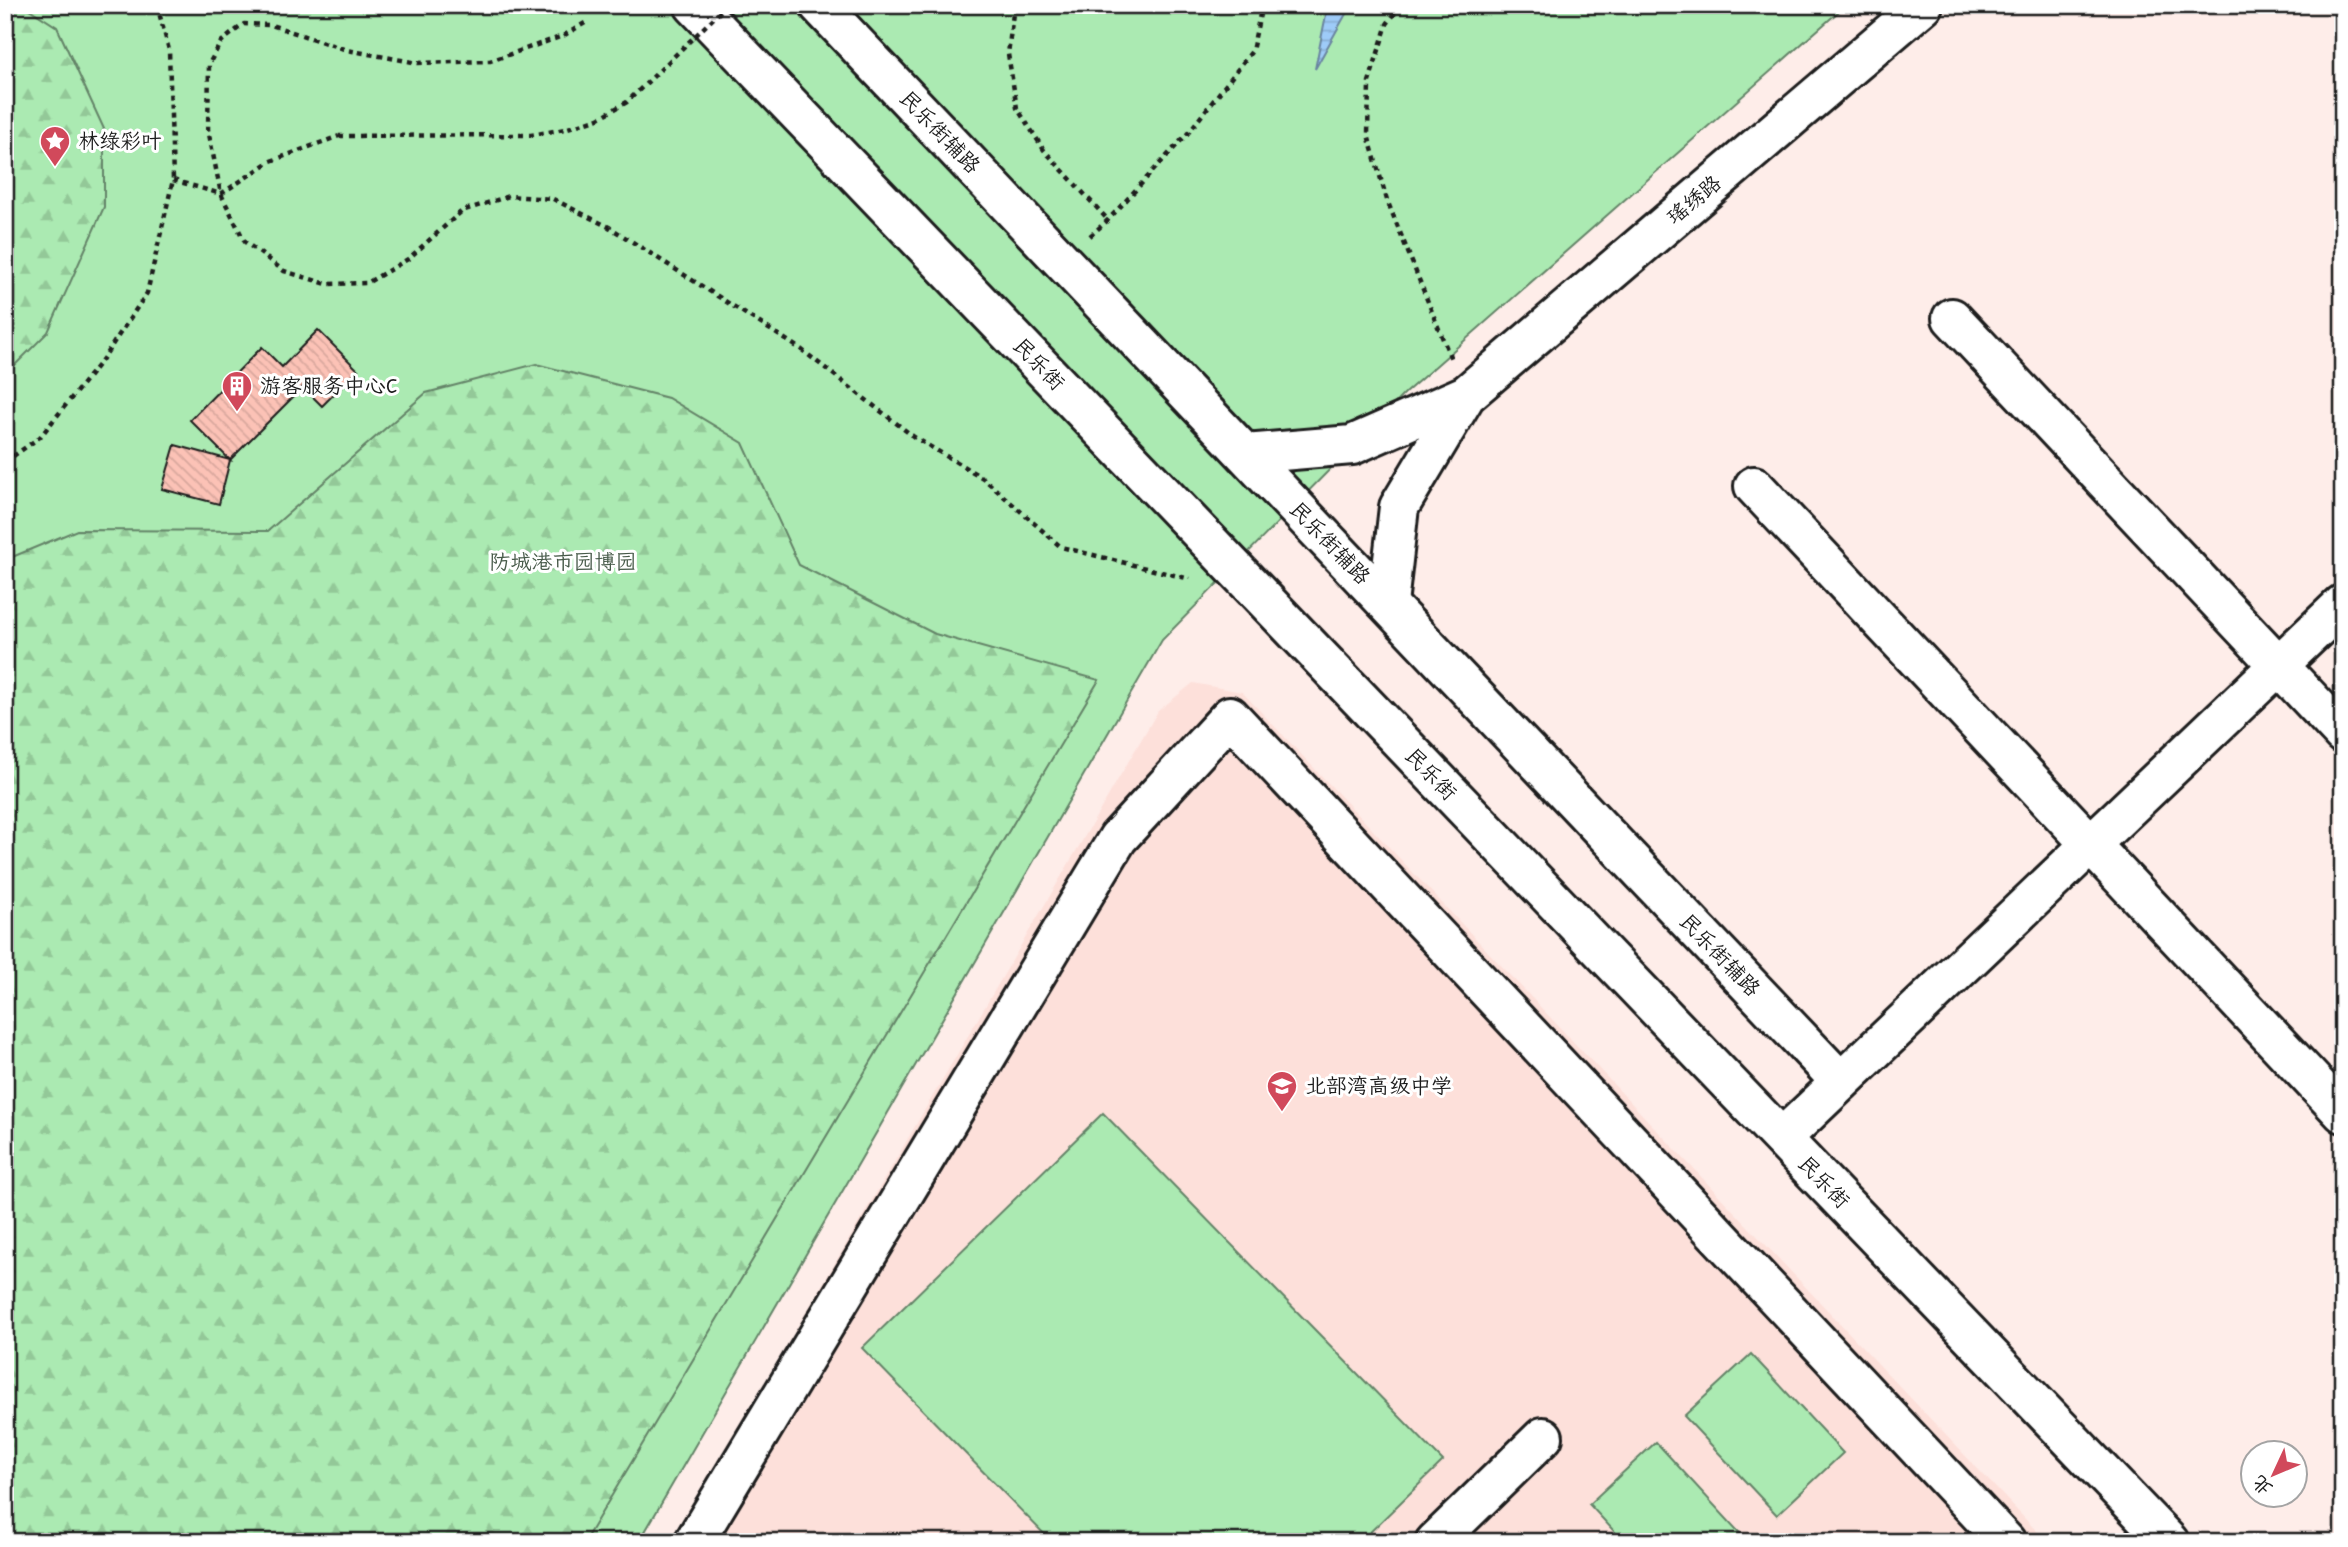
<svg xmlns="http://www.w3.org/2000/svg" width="2348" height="1547" font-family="'Patrick Hand','LXGW WenKai TC',sans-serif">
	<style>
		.built { fill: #fde0da }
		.green { fill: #abeab2; stroke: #648367; stroke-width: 2 }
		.forest { fill: url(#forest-firs); stroke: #648367; stroke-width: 2 }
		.water { fill: url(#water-rules); stroke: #6a85a0; stroke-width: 2 }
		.building { fill: url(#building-back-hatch); stroke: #1c1c1c; stroke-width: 2 }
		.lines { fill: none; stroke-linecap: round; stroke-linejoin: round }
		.minor-casing { stroke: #1c1c1c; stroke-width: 44 }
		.path { stroke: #1c1c1c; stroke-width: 4.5; stroke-dasharray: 5 5; stroke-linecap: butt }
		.minor { stroke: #fff; stroke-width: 38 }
		.path-bridge { stroke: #1c1c1c; stroke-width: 4.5; stroke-dasharray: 5 5; stroke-linecap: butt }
		.labels { text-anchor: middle; stroke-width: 6; stroke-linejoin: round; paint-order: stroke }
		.street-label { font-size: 21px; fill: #1c1c1c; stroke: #fff }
		.poi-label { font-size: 21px; fill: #1c1c1c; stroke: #fff; text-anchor: start }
		.park-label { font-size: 21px; fill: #475a49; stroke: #fff }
	</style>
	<defs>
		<pattern id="forest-firs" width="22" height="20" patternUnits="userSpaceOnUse" patternTransform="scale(1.75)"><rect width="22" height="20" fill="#abeab2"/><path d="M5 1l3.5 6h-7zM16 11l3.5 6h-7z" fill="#93c898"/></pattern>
		<pattern id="water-rules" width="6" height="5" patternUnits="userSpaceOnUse" patternTransform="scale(1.75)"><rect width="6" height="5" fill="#9ecbf8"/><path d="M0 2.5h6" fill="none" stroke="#88aed4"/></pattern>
		<pattern id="building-back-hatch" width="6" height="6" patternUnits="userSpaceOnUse" patternTransform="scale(1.75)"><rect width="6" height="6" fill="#fcc2b6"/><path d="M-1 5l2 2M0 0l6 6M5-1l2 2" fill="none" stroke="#d7a69c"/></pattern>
	</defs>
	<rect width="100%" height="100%" fill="#feede9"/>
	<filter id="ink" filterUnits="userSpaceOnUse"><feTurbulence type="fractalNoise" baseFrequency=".0143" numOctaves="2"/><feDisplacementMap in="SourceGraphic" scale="14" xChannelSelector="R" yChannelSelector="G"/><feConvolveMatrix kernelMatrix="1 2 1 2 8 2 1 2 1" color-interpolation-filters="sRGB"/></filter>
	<g filter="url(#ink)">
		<path class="built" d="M1193 683 1242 692 2047 1542H672L1158 711Z"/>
		<path class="green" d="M5 5H1846L1405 393 1162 640 639 1542H5Z
			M1103 1113 1443 1461 1360 1542H1052L862 1348Z
			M1751 1354 1843 1453 1777 1515 1684 1416Z
			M1656 1442 1748 1542H1624L1589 1504Z"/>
		<path class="forest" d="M5 5H23L57 27 104 129V207L48 332 5 375Z
			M536 364 668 398 743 443 799 565 935 634 1099 680 584 1542H5V560L77 530 268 531 426 393Z"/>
		<path class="water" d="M1328 5H1351L1315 69Z"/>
		<path class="building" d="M318 330 358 370 322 406 303 387 230 460 219 504 162 489 175 445 230 460 190 420 262 347 282 367Z"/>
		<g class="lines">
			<g class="minor-casing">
				<path id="minor" d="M694 5 2169 1542
					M819 5 1841 1082
					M1952 318 2343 734
					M1245 454 1352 445 1466 395 1923 5
					M1754 486 2343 1113
					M1388 604 1399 507 1466 395
					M1782 1138 2343 604
					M694 1542 1118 838 1230 716 2006 1542
					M1435 1542 1543 1437"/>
			</g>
			<path class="path" d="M1014 5 1008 54 1017 108 1044 150 1108 220
				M1401 5 1387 24 1369 82 1368 135 1387 200 1451 359
				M585 23 563 36 490 61 418 63 347 50 271 25 244 24 221 42 209 64 208 129 221 194 245 242 284 271 327 284 367 283 408 259 462 211 509 196 553 199 609 227 802 350 914 437 983 478 1061 547 1190 579
				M173 180 221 194 271 161 339 136
				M1090 236 1108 220 1188 133 1252 51 1262 5
				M5 462 40 437 102 360 147 293 173 180 169 50 157 5"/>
			<use href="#minor" class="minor"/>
			<path class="path-bridge" d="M339 136 531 135 565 129 599 118 627 102 727 5"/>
		</g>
	</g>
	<defs>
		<g id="sight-pin" transform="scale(1.575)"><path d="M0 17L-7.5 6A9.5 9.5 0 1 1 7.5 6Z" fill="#d1495b" stroke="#fff"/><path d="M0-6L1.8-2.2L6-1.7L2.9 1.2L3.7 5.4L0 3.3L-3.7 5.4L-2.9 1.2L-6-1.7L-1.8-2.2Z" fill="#fff"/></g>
		<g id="building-pin" transform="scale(1.575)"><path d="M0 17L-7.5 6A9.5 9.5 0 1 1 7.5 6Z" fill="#d1495b" stroke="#fff"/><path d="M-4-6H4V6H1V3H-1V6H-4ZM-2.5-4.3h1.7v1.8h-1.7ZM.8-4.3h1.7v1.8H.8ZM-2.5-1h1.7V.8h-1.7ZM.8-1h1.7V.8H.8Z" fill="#fff"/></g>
		<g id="school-pin" transform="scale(1.575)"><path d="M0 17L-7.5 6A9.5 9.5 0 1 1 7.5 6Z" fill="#d1495b" stroke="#fff"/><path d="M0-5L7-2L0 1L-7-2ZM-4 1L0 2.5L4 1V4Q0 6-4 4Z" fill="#fff"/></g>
	</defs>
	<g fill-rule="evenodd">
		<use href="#sight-pin" x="55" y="141"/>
		<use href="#building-pin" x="237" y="386"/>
		<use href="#school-pin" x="1282" y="1086"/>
	</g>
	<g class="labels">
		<g class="street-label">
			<text transform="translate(940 132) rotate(46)" y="7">民乐街辅路</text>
			<text transform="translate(1694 200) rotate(-40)" y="7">瑶绣路</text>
			<text transform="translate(1039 364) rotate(46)" y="7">民乐街</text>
			<text transform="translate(1330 543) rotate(46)" y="7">民乐街辅路</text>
			<text transform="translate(1431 774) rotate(46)" y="7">民乐街</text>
			<text transform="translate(1720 955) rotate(46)" y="7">民乐街辅路</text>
			<text transform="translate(1824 1182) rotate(46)" y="7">民乐街</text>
		</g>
		<g class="poi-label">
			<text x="78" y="148">林绿彩叶</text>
			<text x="260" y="393">游客服务中心C</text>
			<text x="1305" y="1093">北部湾高级中学</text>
		</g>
		<g class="park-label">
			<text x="563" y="569">防城港市园博园</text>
		</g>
	</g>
	<rect width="2348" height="1547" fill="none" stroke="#fff" stroke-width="28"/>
	<rect x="14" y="14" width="2320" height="1519" fill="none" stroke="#1c1c1c" stroke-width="2.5" filter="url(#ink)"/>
	<g transform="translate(2274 1474) rotate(226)"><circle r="33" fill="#ffffff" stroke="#a4a4a4" stroke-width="2"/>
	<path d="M0-5L12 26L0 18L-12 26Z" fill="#d1495b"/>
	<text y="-10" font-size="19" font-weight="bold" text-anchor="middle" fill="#1c1c1c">北</text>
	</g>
</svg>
